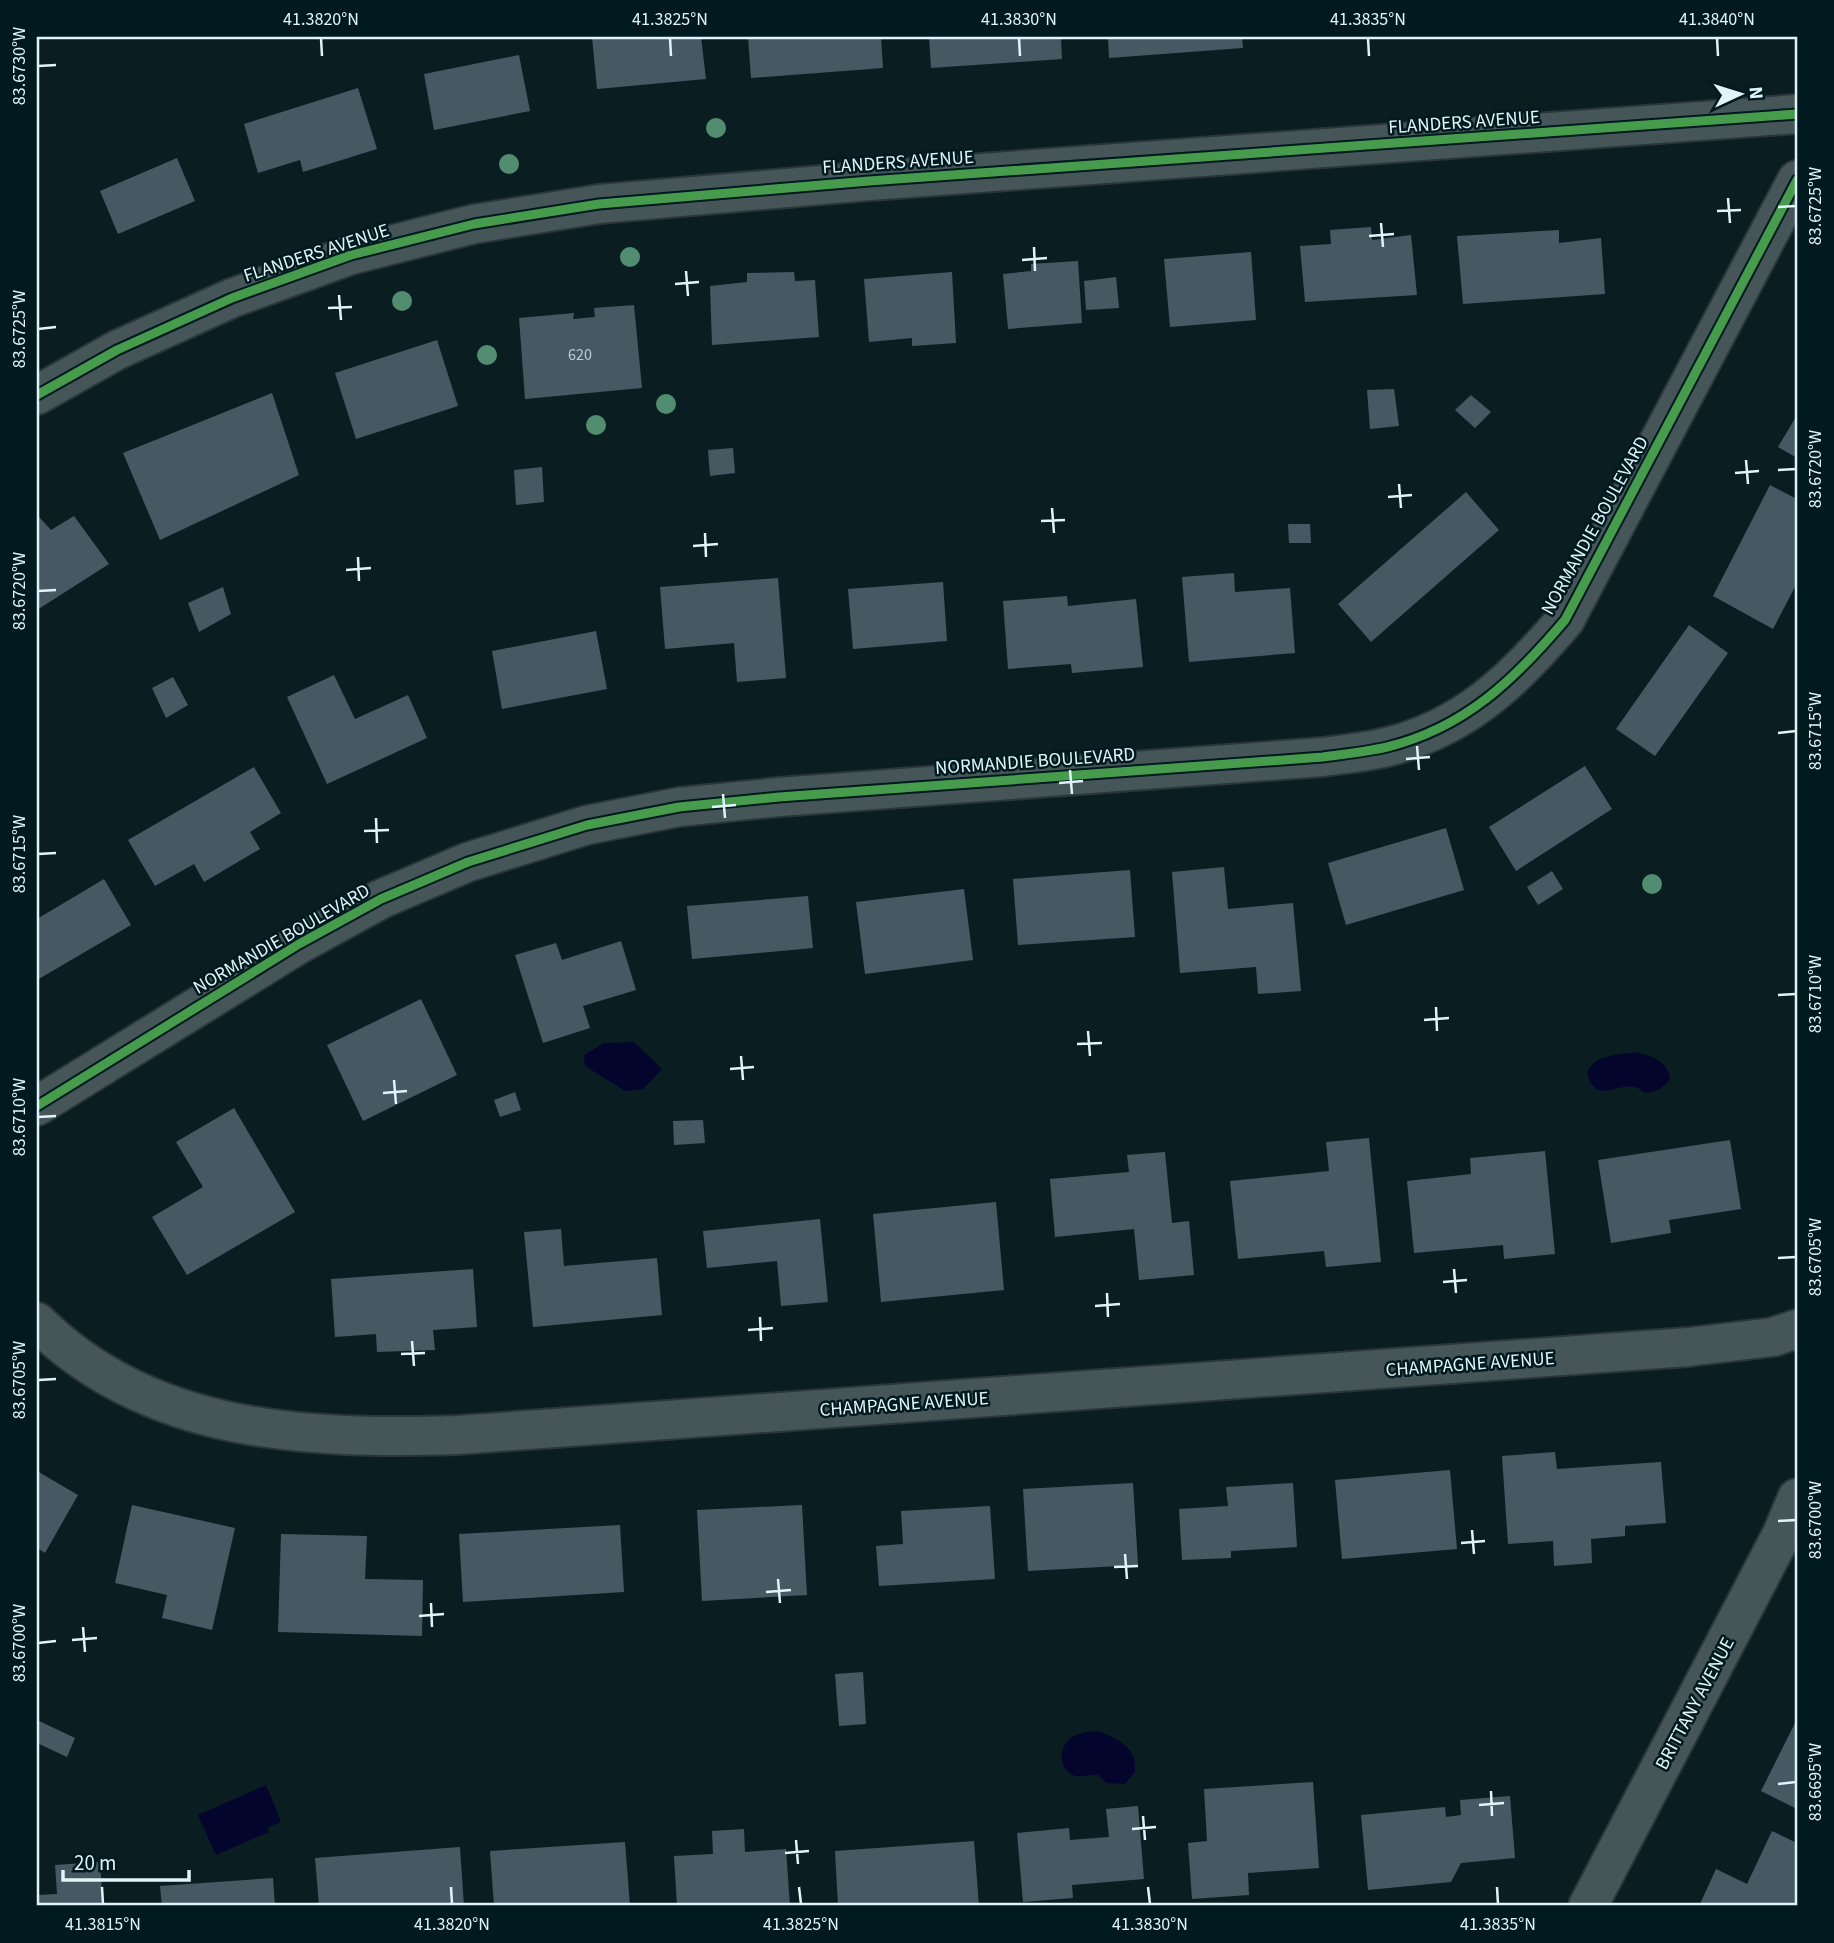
<svg xmlns="http://www.w3.org/2000/svg" width="1834" height="1943" font-family="'Source Sans 3',sans-serif">
	<style>
		.water { fill: #04052c }
		.building { fill: #465963 }
		.lines { fill: none; stroke-linecap: round; stroke-linejoin: round }
		.minor-casing { stroke: #2a3639; stroke-width: 42 }
		.minor { stroke: #465558; stroke-width: 38 }
		.cycleway-casing { stroke: #001a1f; stroke-width: 13 }
		.cycleway { stroke: #469c4c; stroke-width: 9 }
		.tree { fill: #538d71 }
		.ticks { fill: none; stroke: #e0f4f9; stroke-width: 2.5 }
		.labels { text-anchor: middle; stroke-width: 5; stroke-linejoin: round; paint-order: stroke }
		.number-label { font-size: 16px; fill: #bacdd4 }
		.street-label { font-size: 19px; fill: #e0f4f9; stroke: #001a1f }
		.neatline { fill: none; stroke: #e0f4f9; stroke-width: 2.5 }
		.ticks-label { font-size: 18px; text-anchor: middle; fill: #e0f4f9 }
	</style>
	<rect width="100%" height="100%" fill="#0a1e22"/>
	<path class="water" d="M634 1042 662 1069 643 1089 625 1091 585 1066 584 1055 604 1043Z
		M1635 1052C1651 1056 1668 1061 1670 1079 1664 1088 1655 1092 1645 1093 1642 1091 1639 1088 1635 1087 1615 1083 1596 1105 1587 1073 1594 1054 1618 1055 1635 1052Z
		M1098 1731C1118 1740 1137 1746 1135 1772L1125 1784 1107 1783 1098 1775C1091 1774 1083 1778 1076 1776 1061 1773 1058 1754 1066 1743 1073 1733 1087 1732 1098 1731Z
		M266 1785 281 1822 268 1827 269 1832 216 1855 198 1815Z"/>
	<path class="building" d="M592 37H701L706 79 597 89Z
		M748 37H881L883 68 751 78Z
		M929 37H1061L1062 59 931 68Z
		M1108 37H1242L1243 48 1109 58Z
		M519 55 530 111 434 130 424 74Z
		M358 88 377 149 303 172 300 160 258 173 244 124Z
		M177 158 195 201 118 234 100 191Z
		M1371 227 1372 240 1411 235 1417 295 1305 302 1300 246 1331 244 1330 230Z
		M1559 230V243L1601 238 1605 294 1463 304 1457 236Z
		M1251 252 1256 320 1170 327 1164 259Z
		M1078 261 1082 323 1008 329 1003 274 1031 271V264Z
		M794 272 795 281 815 280 819 337 712 345 710 286 747 282V273Z
		M952 272 956 343 912 346V338L869 342 864 279Z
		M1116 277 1119 308 1086 310 1084 281Z
		M634 305 642 388 525 399 519 318 574 313 573 319 595 317 594 308Z
		M437 340 458 406 356 439 335 373Z
		M1394 389 1399 426 1370 429 1367 390Z
		M272 393 299 475 160 540 123 453Z
		M1471 395 1491 412 1475 428 1455 410Z
		M1797 415V458L1778 447Z
		M733 448 735 473 710 476 708 450Z
		M542 467 544 502 516 505 514 470Z
		M1770 485 1797 499V583L1773 629 1713 596Z
		M1466 492 1499 530 1371 642 1338 604Z
		M74 516 109 564 37 610V518L39 517 51 530Z
		M1288 524H1310L1311 543H1289Z
		M1234 573 1235 592 1290 588 1295 653 1189 662 1182 577Z
		M778 578 786 678 737 682 734 643 665 649 660 587Z
		M943 582 947 641 853 649 848 589Z
		M223 587 231 614 199 632 188 603Z
		M1067 596 1068 606 1136 599 1143 667 1072 673 1071 664 1008 669 1003 601Z
		M1689 625 1728 653 1655 756 1616 729Z
		M596 631 607 689 502 709 492 651Z
		M334 675 355 719 408 695 427 738 327 784 287 697Z
		M173 677 188 705 166 718 152 688Z
		M1585 766 1612 809 1516 871 1489 827Z
		M254 767 281 813 250 832 260 849 204 882 194 864 155 886 128 840Z
		M1446 828 1464 890 1346 925 1328 863Z
		M1224 867 1228 909 1293 903 1301 991 1258 994 1256 967 1180 973 1172 872Z
		M1130 870 1135 937 1018 945 1013 879Z
		M1552 871 1563 889 1538 905 1527 887Z
		M104 879 131 925 37 980V919Z
		M964 889 973 960 865 974 856 902Z
		M808 896 813 948 692 959 687 906Z
		M621 941 636 990 583 1006 590 1028 543 1043 515 955 556 943 562 960Z
		M421 999 457 1075 363 1121 327 1045Z
		M515 1092 521 1110 500 1117 494 1100Z
		M234 1108 295 1212 187 1275 152 1217 203 1187 176 1142Z
		M703 1120 705 1143 674 1145 673 1121Z
		M1369 1138 1381 1262 1326 1267 1324 1251 1238 1259 1230 1181 1329 1171 1326 1142Z
		M1730 1140 1741 1209 1669 1220 1671 1233 1611 1243 1598 1160Z
		M1545 1151 1555 1254 1504 1259 1503 1245 1414 1253 1407 1181 1471 1174 1470 1158Z
		M1165 1152 1172 1223 1189 1221 1194 1275 1139 1280 1134 1229 1055 1237 1050 1179 1129 1172 1127 1155Z
		M996 1202 1004 1290 881 1302 873 1214Z
		M820 1219 828 1302 781 1306 777 1261 707 1268 703 1231Z
		M561 1229 564 1266 657 1258 662 1315 533 1327 524 1232Z
		M473 1269 477 1327 433 1330 435 1350 377 1352 376 1334 335 1337 331 1279Z
		M1555 1452 1557 1469 1661 1462 1666 1523 1625 1526V1536L1591 1539 1592 1563 1554 1566 1553 1541 1508 1544 1502 1456Z
		M1450 1470 1457 1549 1342 1559 1335 1480Z
		M37 1471 78 1495 45 1553 37 1548Z
		M1133 1483 1138 1565 1028 1571 1023 1489Z
		M1293 1483 1297 1547 1231 1551V1558L1182 1560 1179 1509 1228 1506 1226 1487Z
		M132 1505 235 1528 212 1630 162 1618 167 1595 115 1583Z
		M802 1505 807 1595 702 1601 697 1510Z
		M990 1506 995 1579 879 1586 876 1546 903 1544 901 1511Z
		M620 1525 624 1592 463 1602 459 1534Z
		M281 1534 367 1536 365 1579 423 1580 422 1636 278 1632Z
		M863 1672 866 1724 839 1726 835 1674Z
		M1797 1719V1809L1761 1791Z
		M37 1720 75 1738 67 1757 37 1743Z
		M1313 1782 1319 1868 1248 1873 1249 1895 1192 1899 1188 1843 1207 1841 1204 1789Z
		M1510 1796 1515 1858 1461 1863 1451 1882 1368 1890 1361 1815 1445 1807 1446 1817 1461 1815 1460 1800Z
		M1138 1806 1144 1879 1072 1885 1073 1898 1023 1902 1017 1833 1069 1828 1070 1840 1109 1837 1106 1809Z
		M744 1829 745 1852 786 1849 790 1906H677L674 1856 713 1854 712 1831Z
		M1772 1831 1797 1843V1906H1699L1716 1869 1747 1884Z
		M974 1841 979 1906H838L835 1851Z
		M625 1842 630 1906H494L490 1851Z
		M460 1847 464 1906H319L315 1858Z
		M100 1862 103 1906H37V1895L57 1894 55 1865Z
		M273 1878 275 1906H162L160 1886Z"/>
	<g class="lines">
		<g class="minor-casing">
			<path id="minor" d="M37 395 117 350 232 298 351 255 474 224 599 204 869 181 1797 114
				M37 1106 299 944 381 899 468 862 587 825 679 807 779 797 1323 757C1344 754 1366 752 1387 747 1465 728 1515 679 1565 620L1797 180
				M37 1322C151 1435 308 1439 457 1435L1688 1347 1773 1337 1797 1329
				M1588 1906 1782 1534 1797 1498"/>
		</g>
		<use href="#minor" class="minor"/>
		<g class="cycleway-casing">
			<path id="cycleway" d="M37 395 117 350 232 298 351 255 474 224 599 204 869 181 1797 114
				M37 1106 299 944 381 899 468 862 587 825 679 807 779 797 1323 757C1344 754 1366 752 1387 747 1465 728 1515 679 1565 620L1797 180"/>
		</g>
		<use href="#cycleway" class="cycleway"/>
	</g>
	<g class="tree">
		<circle cx="716" cy="128" r="10"/>
		<circle cx="509" cy="164" r="10"/>
		<circle cx="630" cy="257" r="10"/>
		<circle cx="402" cy="301" r="10"/>
		<circle cx="487" cy="355" r="10"/>
		<circle cx="666" cy="404" r="10"/>
		<circle cx="596" cy="425" r="10"/>
		<circle cx="1652" cy="884" r="10"/>
	</g>
	<path class="ticks" d="M321 38 322 56M670 38 671 56M1019 38 1020 56M1368 38 1369 56M1717 38 1718 56M38 66 56 65M1728 198 1730 223M1778 207 1796 206M1717 211 1741 210M1381 223 1383 247M1369 236 1394 234M1034 247 1035 271M1022 260 1047 258M686 271 688 296M675 284 699 282M339 295 341 320M328 308 352 307M38 329 56 327M1746 460 1748 484M1778 470 1796 469M1735 473 1759 471M1399 484 1401 508M1388 497 1412 495M1052 508 1054 533M1041 521 1065 520M705 533 706 557M693 546 718 544M358 557 359 581M346 570 371 568M38 591 56 590M1778 733 1796 731M1417 746 1419 770M1406 759 1430 757M1070 770 1072 794M1059 783 1083 781M723 794 725 818M712 807 736 805M376 818 377 843M364 831 389 830M38 854 56 853M1778 995 1796 994M1436 1007 1437 1031M1424 1020 1449 1018M1088 1031 1090 1056M1077 1044 1102 1043M741 1056 743 1080M730 1069 754 1067M394 1080 396 1104M383 1093 407 1091M38 1117 56 1116M1778 1258 1796 1257M1454 1269 1456 1293M1443 1282 1467 1280M1107 1293 1108 1317M1095 1306 1120 1304M760 1317 761 1341M748 1330 773 1328M412 1341 414 1366M401 1354 425 1353M38 1380 56 1379M1778 1521 1796 1520M1472 1530 1474 1554M1461 1543 1485 1541M1125 1554 1127 1579M1114 1567 1138 1566M778 1579 780 1603M766 1592 791 1590M431 1603 432 1627M419 1616 444 1614M83 1627 85 1652M72 1640 97 1638M38 1643 56 1641M1778 1784 1796 1782M1491 1791 1492 1816M1479 1805 1504 1803M1143 1816 1145 1840M1132 1829 1156 1827M796 1840 798 1864M785 1853 809 1851M102 1887 103 1904M451 1887 452 1904M799 1887 801 1904M1148 1887 1150 1904M1497 1887 1498 1904"/>
	<g class="labels">
		<g class="number-label">
			<text x="580" y="360">620</text>
		</g>
		<g class="street-label">
			<text transform="translate(1464 121) rotate(-4)" y="7">FLANDERS AVENUE</text>
			<text transform="translate(898 161) rotate(-4)" y="7">FLANDERS AVENUE</text>
			<text transform="translate(316 252) rotate(-18)" y="7">FLANDERS AVENUE</text>
			<text transform="translate(1594 525) rotate(-61)" y="7">NORMANDIE BOULEVARD</text>
			<text transform="translate(1035 760) rotate(-4)" y="7">NORMANDIE BOULEVARD</text>
			<text transform="translate(281 938) rotate(-30)" y="7">NORMANDIE BOULEVARD</text>
			<text transform="translate(1470 1363) rotate(-4)" y="7">CHAMPAGNE AVENUE</text>
			<text transform="translate(904 1403) rotate(-4)" y="7">CHAMPAGNE AVENUE</text>
			<text transform="translate(1694 1703) rotate(-62)" y="7">BRITTANY AVENUE</text>
		</g>
	</g>
	<rect width="1834" height="1943" fill="none" stroke="#001a1f" stroke-width="77"/>
	<g transform="translate(1740 94) rotate(86)" stroke="#001a1f" stroke-width="5" paint-order="stroke">
	<path d="M0-5L12 26L0 18L-12 26Z" fill="#e0f4f9"/>
	<text y="-10" font-size="19" font-weight="bold" text-anchor="middle" fill="#e0f4f9">N</text>
	</g>
	<path d="M63 1870v10h126v-10" fill="none" stroke="#e0f4f9" stroke-width="3.5"/>
	<text x="74" y="1870" font-size="21" fill="#e0f4f9" stroke="#001a1f" stroke-width="5" paint-order="stroke">20 m</text>
	<rect x="38" y="38" width="1758" height="1866" class="neatline"/>
	<g class="ticks-label">
		<text x="321" y="25">41.3820°N</text>
		<text x="670" y="25">41.3825°N</text>
		<text x="1019" y="25">41.3830°N</text>
		<text x="1368" y="25">41.3835°N</text>
		<text x="1717" y="25">41.3840°N</text>
		<text transform="translate(19 66) rotate(-90)" y="6">83.6730°W</text>
		<text transform="translate(1815 206) rotate(-90)" y="6">83.6725°W</text>
		<text transform="translate(19 329) rotate(-90)" y="6">83.6725°W</text>
		<text transform="translate(1815 469) rotate(-90)" y="6">83.6720°W</text>
		<text transform="translate(19 591) rotate(-90)" y="6">83.6720°W</text>
		<text transform="translate(1815 731) rotate(-90)" y="6">83.6715°W</text>
		<text transform="translate(19 854) rotate(-90)" y="6">83.6715°W</text>
		<text transform="translate(1815 994) rotate(-90)" y="6">83.6710°W</text>
		<text transform="translate(19 1117) rotate(-90)" y="6">83.6710°W</text>
		<text transform="translate(1815 1257) rotate(-90)" y="6">83.6705°W</text>
		<text transform="translate(19 1380) rotate(-90)" y="6">83.6705°W</text>
		<text transform="translate(1815 1520) rotate(-90)" y="6">83.6700°W</text>
		<text transform="translate(19 1643) rotate(-90)" y="6">83.6700°W</text>
		<text transform="translate(1815 1782) rotate(-90)" y="6">83.6695°W</text>
		<text x="103" y="1930">41.3815°N</text>
		<text x="452" y="1930">41.3820°N</text>
		<text x="801" y="1930">41.3825°N</text>
		<text x="1150" y="1930">41.3830°N</text>
		<text x="1498" y="1930">41.3835°N</text>
	</g>
</svg>
